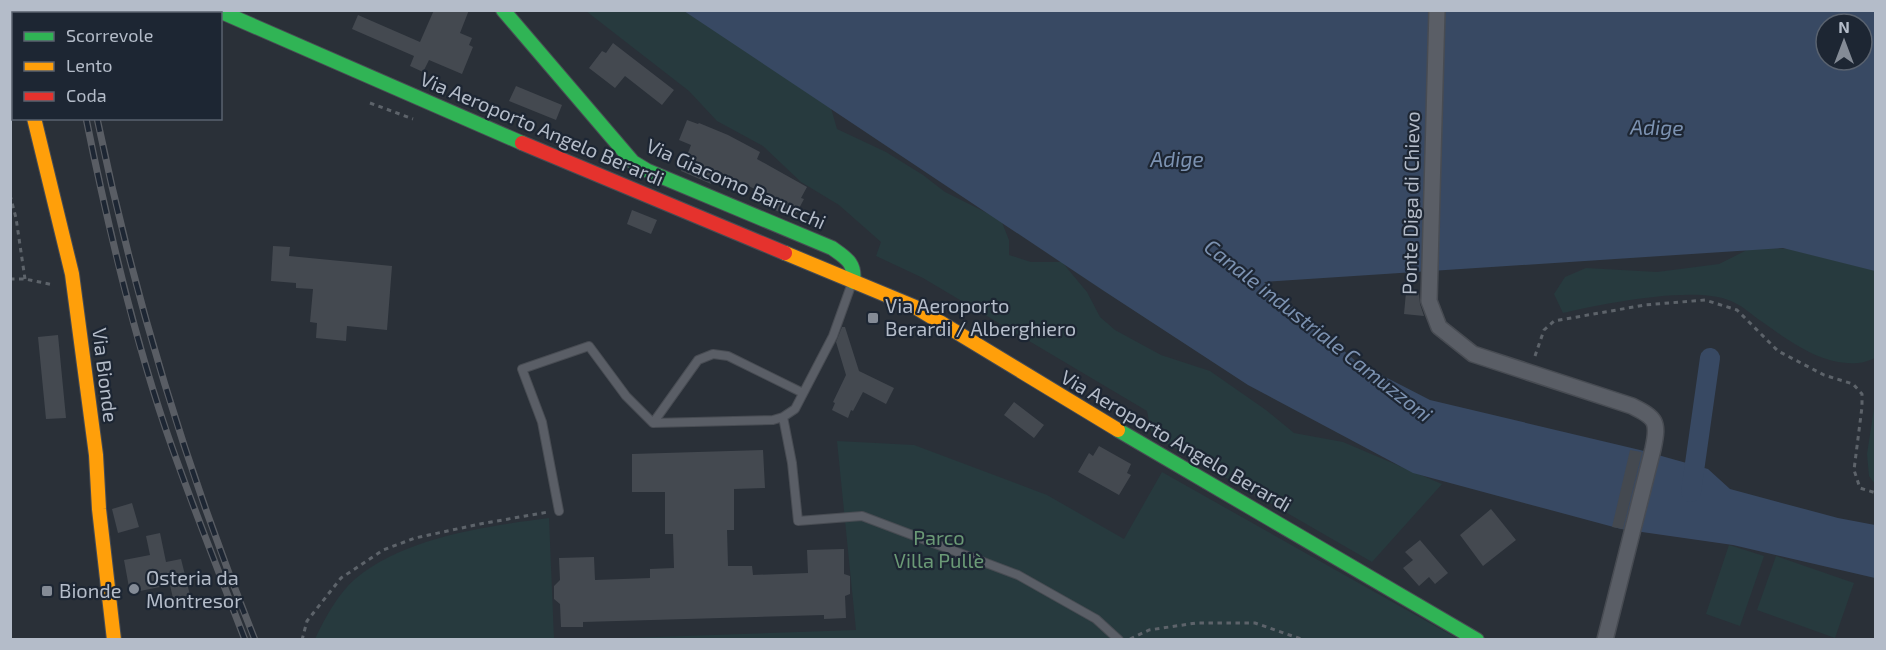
<svg xmlns="http://www.w3.org/2000/svg" width="1886" height="650" font-family="'Exo 2',sans-serif">
	<style>
		.green { fill: #273a3e }
		.water { fill: #384963; fill-rule: evenodd }
		.lines { fill: none; stroke-linecap: round; stroke-linejoin: round }
		.canal { stroke: #384963; stroke-width: 20 }
		.building { fill: #444950 }
		.lane-casing { stroke: #484c53; stroke-width: 10 }
		.street-casing { stroke: #484c53; stroke-width: 18 }
		.fast-casing { stroke: #484c53; stroke-width: 16 }
		.slow-casing { stroke: #484c53; stroke-width: 16 }
		.jam-casing { stroke: #484c53; stroke-width: 16 }
		.path { stroke: #5d636a; stroke-width: 3; stroke-dasharray: 4.5 4.5; stroke-linecap: butt }
		.lane { stroke: #5a5e66; stroke-width: 8 }
		.street { stroke: #5a5e66; stroke-width: 15 }
		.fast { stroke: #30b455; stroke-width: 14 }
		.slow { stroke: #ff9f0a; stroke-width: 14 }
		.jam { stroke: #e5322d; stroke-width: 14 }
		.rail-casing { stroke: #595d64; stroke-width: 7 }
		.rail { stroke: #1d2633; stroke-width: 4.5; stroke-dasharray: 14; stroke-linecap: butt }
		.poi-dot { fill: #848b96; stroke: #1d2633; stroke-width: 2 }
		.labels { text-anchor: middle; stroke-width: 4.5; stroke-linejoin: round; paint-order: stroke }
		.street-label { font-size: 20px; fill: #b4bcc9; stroke: #1d2633 }
		.poi-label { font-size: 20px; fill: #b4bcc9; stroke: #1d2633; text-anchor: start }
		.park-label { font-size: 20px; fill: #6b9a76; stroke: #1d2633 }
		.water-label { font-size: 21px; font-style: italic; fill: #7c92b1; stroke: #1d2633 }
	</style>
	<rect width="100%" height="100%" fill="#2a3038"/>
	<path class="green" d="M586 11H734L827 94 837 129 886 152 923 175 945 192 1001 220 1009 240V255L1031 262H1062L1087 292 1100 317 1115 330 1161 355 1210 371 1266 410 1294 433 1343 442 1442 484 1372 562 1152 435 1147 411 923 278 876 256 881 242 839 205 801 182 763 146 717 121 689 91Z
		M1751 248 1844 250 1875 262V358C1870 360 1863 363 1858 363 1820 366 1787 339 1758 319 1750 313 1741 305 1731 301 1694 285 1603 304 1563 313L1554 294 1565 277 1586 268 1657 272 1719 264Z
		M1875 402 1876 484H1875L1869 476 1867 454Z
		M837 441 914 445 1047 495 1124 539 1162 472 1458 639 570 640 856 630Z
		M549 518 554 639H315C325 618 337 595 355 579 404 537 488 526 549 518Z
		M1729 545 1764 556 1740 626 1706 614Z
		M1776 556 1854 583 1835 638 1757 610Z"/>
	<path class="water" d="M684 11H1875V271L1783 248 1264 282 1358 363 1430 400 1640 450 1708 469 1730 489 1838 518 1875 525V578L1733 545 1621 529 1413 473 1248 385 1104 291ZM1826 24H1862V60H1826Z"/>
	<g class="lines">
		<path class="canal" d="M1691 492 1710 358"/>
	</g>
	<path class="building" d="M434 10H469L460 33 472 38 469 45 473 47 462 74 429 60 423 72 410 66 414 56 352 29 358 15 420 42Z
		M613 43 674 90 662 105 625 76 615 88 589 68 602 51 606 53Z
		M516 86 562 105 556 120 509 101Z
		M687 120 698 124 699 123 728 135 760 152 757 159 807 187 801 198 804 199 794 218 753 201 759 191 719 172 711 184 681 171 691 145 679 140Z
		M632 210 657 220 651 234 627 224Z
		M273 246 290 247 289 256 392 266 387 330 347 326 346 341 316 338 317 323 310 322 313 289 296 288V283L271 281Z
		M1406 292 1419 293 1420 304 1424 316 1404 314Z
		M842 327H845L859 371 894 388 886 404 863 392 853 411 851 410 848 418 832 410 835 403 833 402 846 375 836 342Z
		M58 335 66 418 46 419 38 337Z
		M1014 402 1044 425 1034 438 1004 415Z
		M1099 446 1131 464 1127 473 1131 475 1119 495 1078 472 1089 453 1093 456Z
		M763 450 765 488 734 489V530H727L728 566H752L753 575 808 573 807 550 844 549V574L850 576V594L845 596 846 618 824 619V615L583 622V627H561L560 604 554 599V586L560 580 559 558 594 557 595 580 650 578V569L674 568 673 534H665V492H632V454Z
		M1630 450 1642 452 1623 529 1612 527Z
		M132 503 139 527 118 533 112 509Z
		M1491 509 1516 540 1483 566 1460 535Z
		M160 533 166 562 181 559 192 603 175 607 170 585 130 593 124 560 150 555 146 536Z
		M1420 540 1448 573 1435 584 1429 577 1419 586 1403 568 1413 560 1405 552Z"/>
	<g class="lines">
		<g class="lane-casing">
			<path id="lane" d="M803 393 728 356 713 354 698 360 653 423 773 420 783 417 795 409 833 336 852 283
				M783 417 792 463 798 521 862 516 1018 575 1096 619 1119 640
				M559 511 542 422 522 369 589 346 626 396 653 423"/>
		</g>
		<g class="street-casing">
			<path id="street" d="M1437 10 1429 301 1439 327 1473 354 1632 406C1656 418 1659 421 1653 449L1605 640"/>
		</g>
		<g class="fast-casing">
			<path id="fast" d="M217 10 522 143
				M503 10 633 162 648 171 832 248C846 258 856 263 853 282
				M1118 430 1477 640"/>
		</g>
		<g class="slow-casing">
			<path id="slow" d="M10 20 14 32
				M34 118 72 274 96 455 99 509 114 640
				M785 253 915 307 1118 430"/>
		</g>
		<g class="jam-casing">
			<path id="jam" d="M522 143 785 253"/>
		</g>
		<path class="path" d="M370 103 413 119
			M10 195 16 218 25 279
			M10 279H25L54 285
			M1535 356 1544 330 1554 321 1645 305 1705 300 1737 310 1778 351 1824 375 1853 384 1862 394V407L1854 470 1860 488 1876 493
			M1130 639 1149 630 1196 623H1255L1304 640
			M302 640 307 621 341 578 383 550 415 538 480 524 548 512"/>
		<use href="#lane" class="lane"/>
		<use href="#street" class="street"/>
		<use href="#fast" class="fast"/>
		<use href="#slow" class="slow"/>
		<use href="#jam" class="jam"/>
		<g class="rail-casing">
			<path id="rail" d="M67 10V14
				M78 10V14
				M86 118C107 222 131 326 165 427 189 498 218 569 245 640
				M97 118C134 297 187 471 255 640"/>
		</g>
		<use href="#rail" class="rail"/>
	</g>
	<g class="poi-dot">
		<rect x="867" y="312" width="12" height="12" rx="3"/>
		<circle cx="134" cy="589" r="6"/>
		<rect x="41" y="585" width="12" height="12" rx="3"/>
	</g>
	<g class="labels">
		<g class="street-label">
			<text transform="translate(542 129) rotate(23)" y="7">Via Aeroporto Angelo Berardi</text>
			<text transform="translate(736 184) rotate(24)" y="7">Via Giacomo Barucchi</text>
			<text transform="translate(1411 203) rotate(-89)" y="7">Ponte Diga di Chievo</text>
			<text transform="translate(105 375) rotate(83)" y="7">Via Bionde</text>
			<text transform="translate(1176 441) rotate(30)" y="7">Via Aeroporto Angelo Berardi</text>
		</g>
		<g class="poi-label">
			<text x="885" y="313">Via Aeroporto<tspan x="885" dy="23">Berardi / Alberghiero</tspan></text>
			<text x="146" y="585">Osteria da<tspan x="146" dy="23">Montresor</tspan></text>
			<text x="59" y="598">Bionde</text>
		</g>
		<g class="park-label">
			<text x="939" y="545">Parco<tspan x="939" dy="23">Villa Pullè</tspan></text>
		</g>
		<g class="water-label">
			<text transform="translate(1657 128) rotate(1)" y="7">Adige</text>
			<text x="1177" y="167">Adige</text>
			<text transform="translate(1318 331) rotate(38)" y="7">Canale industriale Camuzzoni</text>
		</g>
	</g>
	<rect width="1886" height="650" fill="none" stroke="#b4bcc9" stroke-width="24"/>
	<rect x="12" y="12" width="210" height="108" fill="#1d2633" stroke="#59626f" stroke-width="1.5"/>
	<rect x="24" y="32" width="30" height="9" fill="#30b455" stroke="#59626f" stroke-width="1.5"/>
	<text x="66" y="42" font-size="18" fill="#b4bcc9">Scorrevole</text>
	<rect x="24" y="62" width="30" height="9" fill="#ff9f0a" stroke="#59626f" stroke-width="1.5"/>
	<text x="66" y="72" font-size="18" fill="#b4bcc9">Lento</text>
	<rect x="24" y="92" width="30" height="9" fill="#e5322d" stroke="#59626f" stroke-width="1.5"/>
	<text x="66" y="102" font-size="18" fill="#b4bcc9">Coda</text>
	<g transform="translate(1844 42)"><circle r="28" fill="#1d2633" stroke="#59626f" stroke-width="1.5"/>
	<path d="M0-4.5L10 22L0 15L-10 22Z" fill="#848b96"/>
	<text y="-9" font-size="16" font-weight="bold" text-anchor="middle" fill="#b4bcc9">N</text>
	</g>
</svg>
